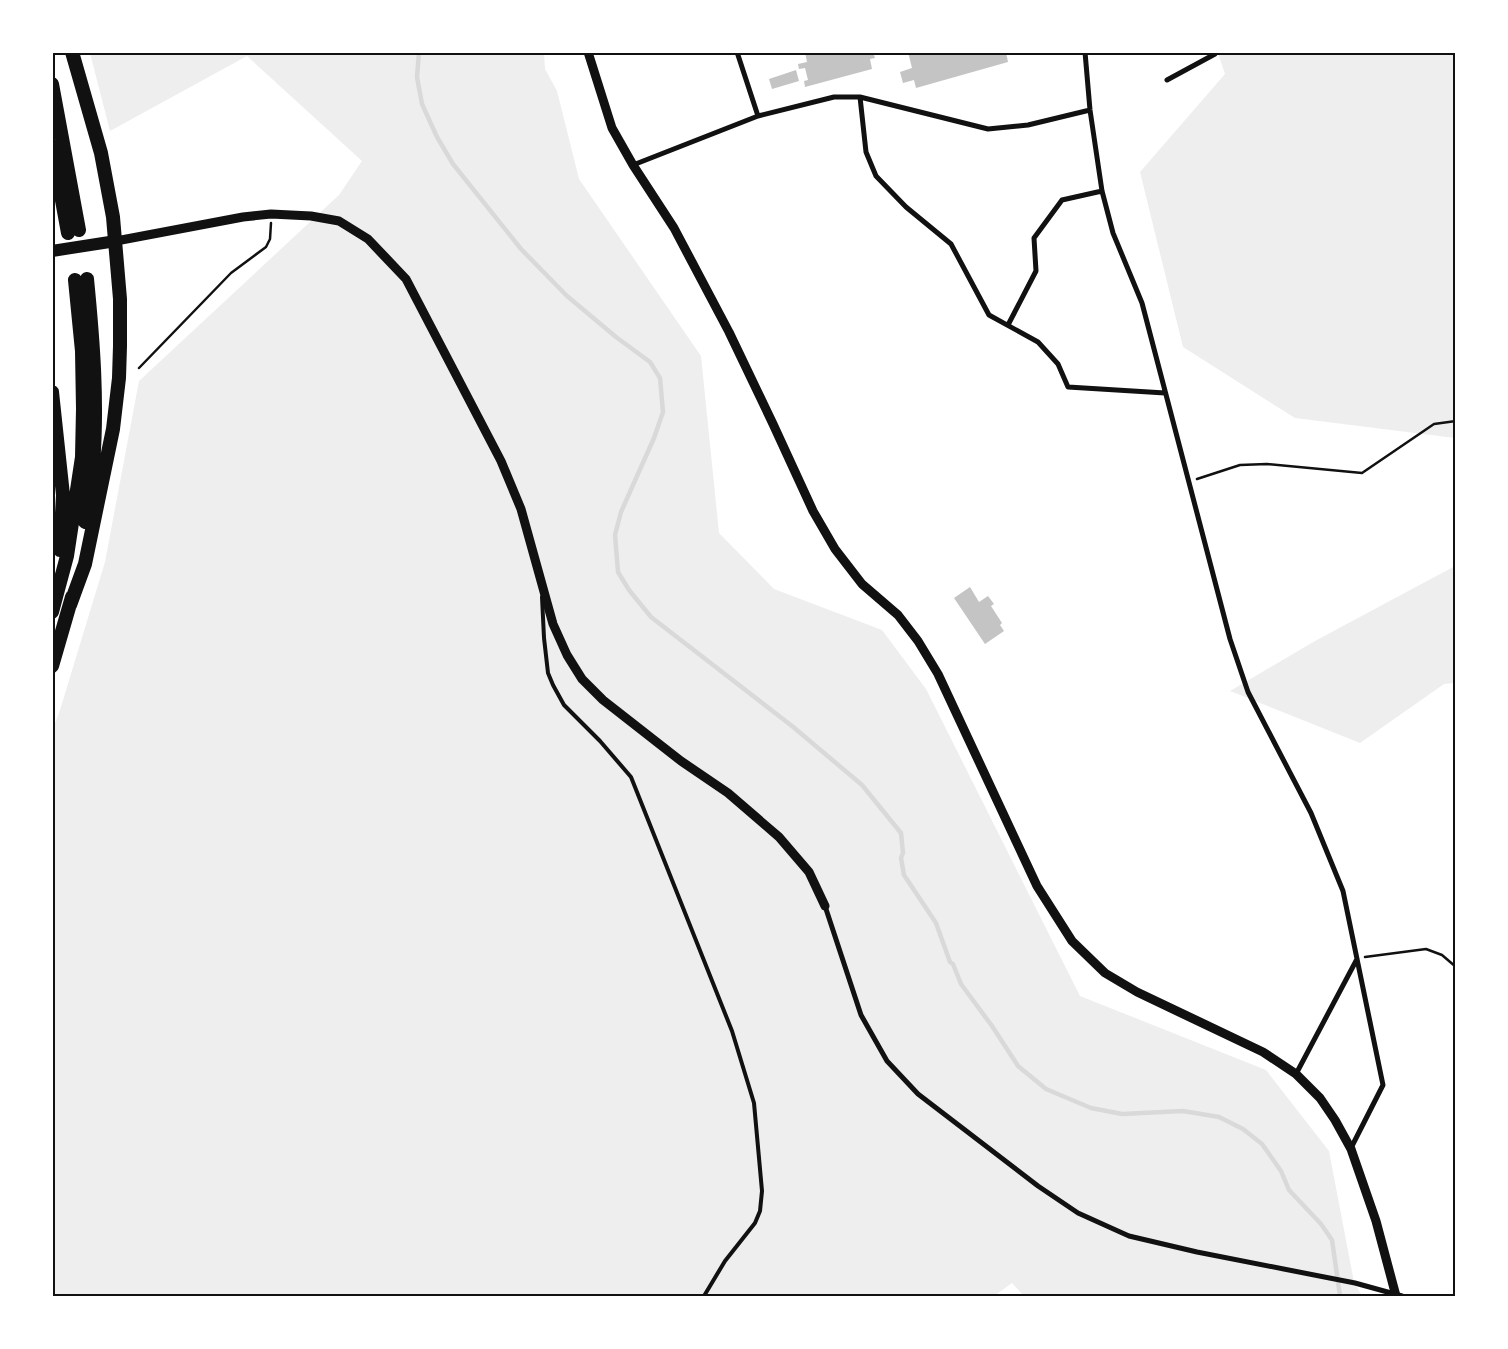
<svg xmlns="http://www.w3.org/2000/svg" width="1508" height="1349" font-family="'Exo 2',sans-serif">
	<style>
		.green { fill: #eee }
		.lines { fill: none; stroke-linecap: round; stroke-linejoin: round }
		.stream { stroke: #d9d9d9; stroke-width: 4.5 }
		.building { fill: #c4c4c4 }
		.path { stroke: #111; stroke-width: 2.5 }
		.service { stroke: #111; stroke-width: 4 }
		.minor { stroke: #111; stroke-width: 5 }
		.tertiary { stroke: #111; stroke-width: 9 }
		.primary { stroke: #111; stroke-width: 12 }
		.trunk { stroke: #111; stroke-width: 14 }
		.neatline { fill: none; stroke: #111; stroke-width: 2 }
	</style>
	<rect width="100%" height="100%" fill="#fff"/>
	<path class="green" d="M90 53H544L545 69 557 91 579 179 701 356 719 533 774 589 882 630 926 689 1080 996 1266 1070 1329 1151 1354 1282 1362 1296H1024L1012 1283 994 1296H53L52 731 60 710 105 562 139 381 339 195 362 161 247 56 110 131Z
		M1218 53H1455V438L1295 418 1183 347 1140 172 1225 74Z
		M1455 566V683L1444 684 1360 743 1230 691 1315 641Z"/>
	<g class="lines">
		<path class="stream" d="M419 52 417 77 422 104 437 137 453 164 521 249 567 296 616 337 650 362 660 378 663 412 654 438 621 512 615 535 618 572 629 590 651 617 792 726 862 785 901 833 903 853 901 858 904 875 936 923 950 962 953 964 961 984 992 1026 1018 1066 1046 1089 1091 1108 1122 1114 1183 1111 1219 1117 1243 1129 1262 1144 1281 1171 1289 1190 1321 1224 1332 1240 1340 1296"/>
	</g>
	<path class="building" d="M805 52H873L875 58 870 59 872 69 805 87 804 81 808 80 805 68 799 69 798 64 807 62Z
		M908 52H1006L1008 62 916 88 914 80 903 83 900 72 912 68Z
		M796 70 799 81 772 89 769 79Z
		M970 587 979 602 988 596 994 604 991 606 1002 623 1000 625 1004 631 985 644 954 598Z"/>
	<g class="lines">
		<path class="path" d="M139 368 231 273 266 247 270 239 271 223
			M1197 479 1240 465 1267 464 1362 473 1434 424 1456 421
			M1365 957 1426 949 1442 955 1456 967"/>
		<path class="service" d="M542 597 544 638 548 673 553 685 564 705 600 741 631 777 732 1031 754 1103 762 1191 760 1211 755 1223 725 1261 704 1296"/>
		<path class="minor" d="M1085 52 1090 110 1102 191 1113 233 1142 303 1230 639 1248 692 1311 813 1343 891 1383 1085 1351 1148
			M1167 80 1215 54 1214 52
			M860 97 866 152 876 176 906 207 951 244 989 315 1038 342 1058 364 1068 387 1165 393
			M758 116 834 97H860L988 129 1028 125 1090 110
			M633 165 758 116 737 52
			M1008 325 1036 271 1034 238 1062 200 1102 191
			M825 906 861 1015 887 1061 918 1094 1038 1186 1078 1213 1129 1236 1197 1252 1355 1283 1402 1296
			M1296 1074 1357 959"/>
		<path class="tertiary" d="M588 52 612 128 633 165 674 228 729 332 773 424 813 511 835 549 862 584 898 615 918 641 938 674 1037 886 1072 941 1105 973 1137 992 1263 1052 1296 1074 1320 1098 1335 1120 1351 1149 1376 1221 1396 1296
			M116 241 243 217 271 214 311 216 339 221 368 239 406 279 501 461 521 509 553 624 567 655 582 679 603 700 681 761 728 793 779 837 809 872 825 906"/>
		<path class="primary" d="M52 251 116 241"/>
		<path class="trunk" d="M52 84 79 230
			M52 146 68 233
			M52 392 63 495 60 550
			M85 522C88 503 91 484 93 465 98 403 93 340 87 279
			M70 605 85 564 113 429 119 378 120 346V299L113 217 101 153 72 52
			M52 612 67 556 82 457 83 409 82 351 75 280
			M52 666 72 597"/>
	</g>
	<rect width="1508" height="1349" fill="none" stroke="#ffffff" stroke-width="108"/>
	<rect x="54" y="54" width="1400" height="1241" class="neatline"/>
</svg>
